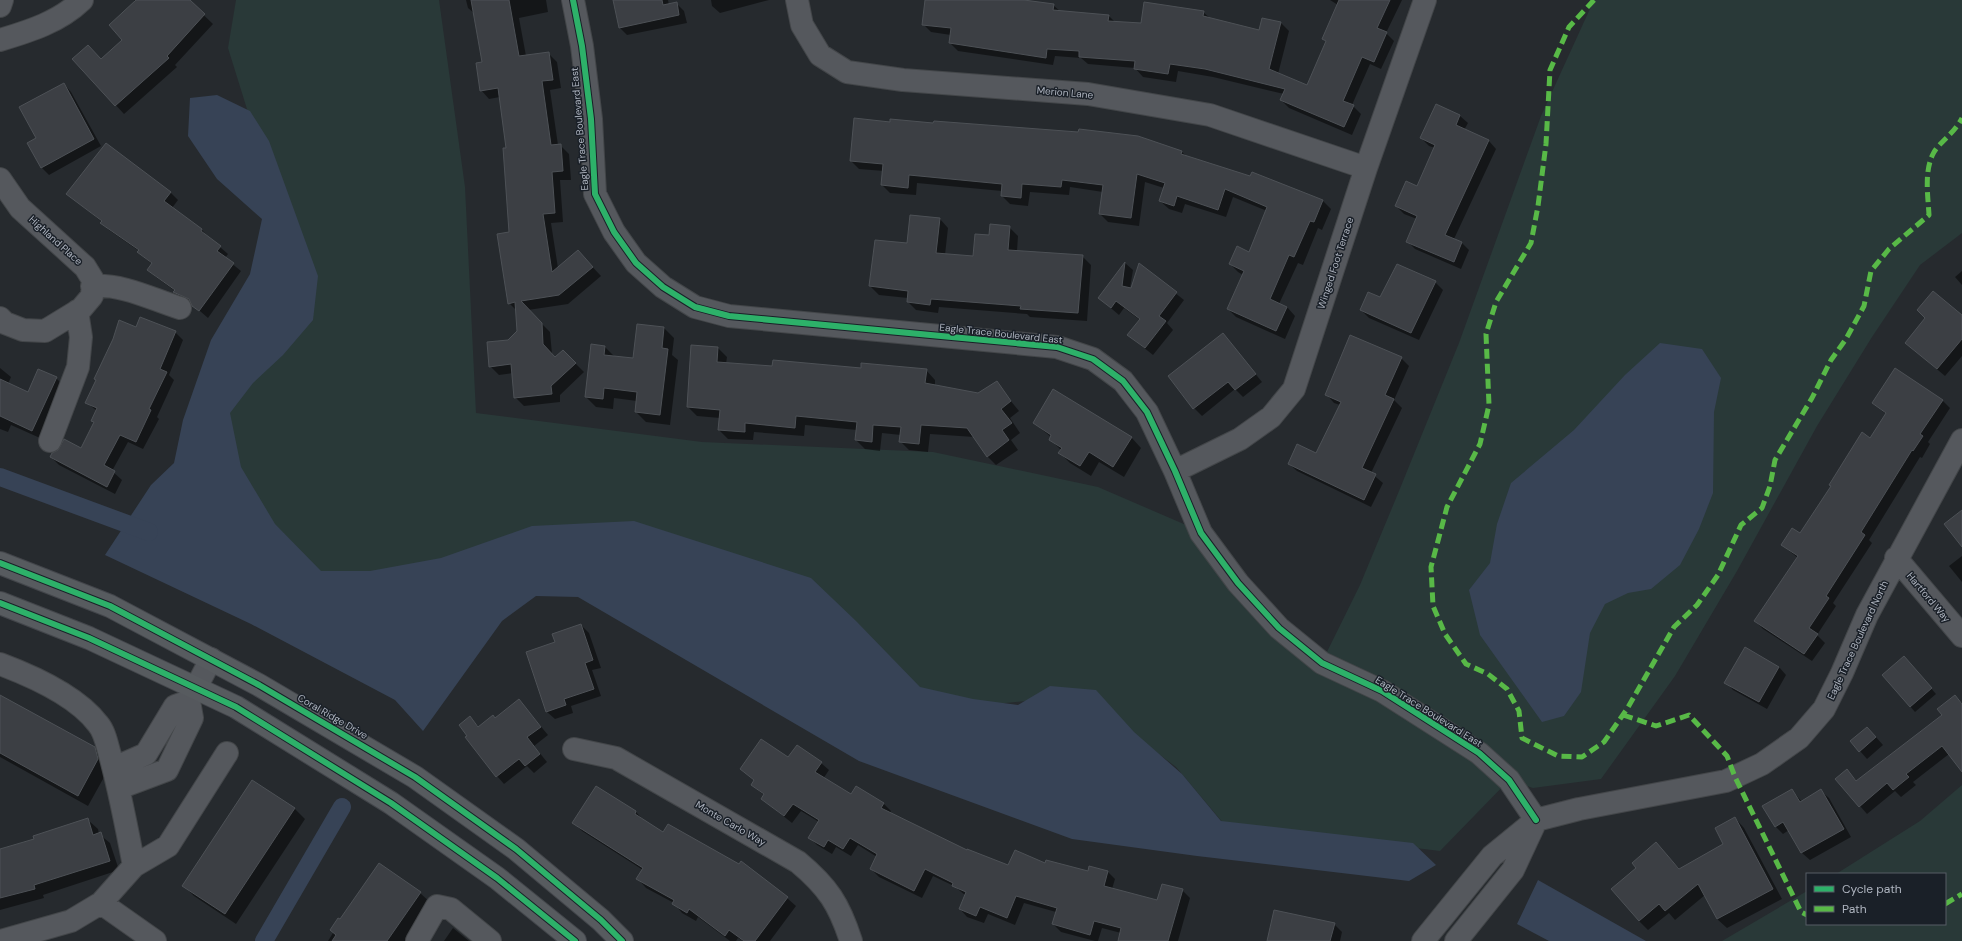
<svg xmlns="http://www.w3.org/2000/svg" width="1962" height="941" font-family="'DM Sans',sans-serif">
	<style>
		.green { fill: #293938 }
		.water { fill: #374356 }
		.shadow { fill: #0007 }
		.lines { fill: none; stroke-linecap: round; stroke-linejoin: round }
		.canal { stroke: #374356; stroke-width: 18 }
		.building { fill: #3c3f44; stroke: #4d5156 }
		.minor-casing { stroke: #434649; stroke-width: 24 }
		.major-casing { stroke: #43464b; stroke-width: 24 }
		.minor { stroke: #55585d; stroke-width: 22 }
		.major { stroke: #575b5f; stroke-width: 22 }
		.quiet { stroke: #58b947; stroke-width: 5; stroke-dasharray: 10 5; stroke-linecap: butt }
		.cycleway-casing { stroke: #1a2028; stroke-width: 8 }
		.cycleway { stroke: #2db169; stroke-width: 6 }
		.labels { text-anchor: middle; stroke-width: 3; stroke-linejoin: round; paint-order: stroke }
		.street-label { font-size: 10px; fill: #afb5c0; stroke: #1a2028 }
	</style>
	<rect width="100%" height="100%" fill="#262a2e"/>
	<path class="green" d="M236 0H439L465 187 476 413 702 442 933 452 1098 487 1193 528 1322 662 1360 585 1399 491 1459 343 1541 116 1594 0H1962V233L1920 265 1872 337 1817 426 1737 571 1675 676 1601 779 1533 788 1509 780 1440 851 1224 824 1176 767 1127 730 1096 694 895 714 518 543 302 630 211 459 279 212 228 48Z
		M1962 785V941H1722L1807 891V924H1945V874H1836L1920 821Z"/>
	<path class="water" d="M217 95 250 111 269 141 318 276 313 320 283 355 253 383 230 413 241 467 275 524 321 571H370L441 558 532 526 634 521 811 578 856 621 920 687 973 699 1018 705 1050 686 1096 690 1134 732 1182 774 1221 821 1413 843 1436 865 1409 881 1197 856 1072 839 859 761 578 597 536 596 502 621 423 731 395 700 251 624 105 555 151 485 174 463 183 420 211 340 250 274 262 219 217 179 188 136 190 98Z
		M1660 343 1702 349 1721 378 1714 412 1713 493 1699 529 1680 565 1651 589 1628 593 1605 604 1590 633 1581 692 1564 716 1542 722 1480 635 1469 590 1490 563 1497 524 1511 483 1574 430 1625 375Z
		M1538 880 1646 941H1549L1517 924Z"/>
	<path class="shadow" d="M134 0H188L213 24 175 65 177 67 124 114 74 60H101L124 40 136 2Z
		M466 0H546L548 12 519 18 526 56 548 53 557 62 561 88 550 90 558 145H560L569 154 571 180H560L563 222 551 223 558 268 586 260 601 276 568 304 528 310 550 332 552 354 556 358 563 351 584 372 560 395V402L524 406 515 397 513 373 499 375 490 366 508 340 519 331 517 311 509 303 510 233 507 149 500 97 489 99 481 90 483 63 475 14 468 8Z
		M614 0H668L669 5 676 3 684 11 687 23 627 35 619 27Z
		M711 0H769L720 13 712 6Z
		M926 0H1016L1053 5 1061 12 1109 16 1115 22 1142 24 1203 12 1210 18 1260 31 1263 19 1281 23 1289 31 1278 74 1308 86 1327 43 1323 39 1338 5 1330 0H1402L1386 33 1394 41 1381 69 1370 64 1352 105 1361 114 1352 135 1289 108 1281 100 1284 94 1213 77 1178 71 1176 82 1143 77 1135 68 1088 64 1081 58 1055 56 1053 65 958 51 950 43 951 35 931 32 923 24Z
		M64 84 71 92 101 146 49 175 41 167 38 139Z
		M1436 105 1460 116 1468 123 1464 130 1489 141 1496 149 1454 239 1462 243 1469 250 1461 269 1415 249 1407 241 1417 219 1404 214 1396 206 1417 187 1435 148 1429 146 1421 138Z
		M1182 152 1186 156 1250 177 1252 173 1323 201 1331 209 1322 230 1318 228 1303 265 1298 263 1279 304 1287 307 1295 316 1285 339 1236 317 1228 309 1243 275 1238 272 1230 264 1250 253 1267 211 1233 197 1226 217 1185 204 1182 213 1169 209 1160 201 1164 188 1145 182 1139 226 1108 222 1100 214 1103 192 1070 187 1069 195 1030 192 1028 206 1010 204 1002 196V191L917 183 916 195 890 193 882 185 884 171 859 169 851 161Z
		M170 192 178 200 172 208 202 230 209 238 220 247 228 254 225 258 241 271 208 318 193 305 182 300 175 291 156 277 148 270 152 264 138 252 139 251 109 230 102 222 68 194Z
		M940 219 948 228 945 255 974 257 1009 227 1018 236 1017 251 1082 256 1091 265 1087 321 1030 317 1027 314 939 307 938 313 916 310 908 302V298L879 295 870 286 907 244Z
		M1125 263 1133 270 1130 288 1132 289 1140 265 1184 300 1167 323 1173 330 1153 355 1128 335 1140 320 1124 308 1119 315 1099 298Z
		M1962 271V285L1955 277Z
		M1435 282 1443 290 1419 340 1369 318 1361 310 1380 298Z
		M1962 316V356L1945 376 1906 343Z
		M664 328 674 338 672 355 678 360 670 425 646 422 636 412 637 401 614 398 613 409 596 407 586 397 592 345 605 347 615 357 634 360Z
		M136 329 175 332 183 340 169 375 174 380 157 417 159 419 143 449 128 442 112 471 122 480 115 494 59 465 51 457 81 449 95 423 92 421 97 411 86 402Z
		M1223 334 1262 382 1243 397 1235 389 1202 416 1194 408Z
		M718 348 727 357 726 364 773 367 926 370 935 380V386L978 394 996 383 1019 411 1010 418 1020 433 1011 440 1018 450 996 465 987 456 974 437 930 434 928 452 909 450 900 441 901 435 882 433 880 451 865 449 856 440 857 430 805 425 804 436 754 432 753 440 728 439 719 430 720 418 697 416 688 407Z
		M1401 358 1409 366 1394 400 1402 408 1371 473 1383 483 1371 507 1297 471 1289 464 1317 455 1340 405 1334 403 1327 395Z
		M0 368 11 377 8 384 28 393 56 378 64 386 40 438 11 425 8 432 0 429Z
		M1943 401 1950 408 1928 442 1930 444 1922 458 1920 457 1869 540 1872 543 1833 603 1836 606 1817 635 1825 643 1812 661 1763 629 1755 621 1798 558 1782 545 1800 534 1871 439 1887 415 1873 403Z
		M1034 423 1131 437 1141 448 1124 477 1099 462 1091 476 1070 463 1060 453 1061 450 1050 439 1051 437Z
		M1962 556V582L1949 566Z
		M581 625 589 633 601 668 592 670 601 696 571 706 573 713 555 719 547 712 556 643Z
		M1908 662 1936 694 1915 712 1883 675Z
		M1779 667 1786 675 1767 709 1733 690 1726 682Z
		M0 696 94 748 105 758 108 770 88 806 0 757Z
		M1955 696 1962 703V770L1949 754 1913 782 1916 785 1901 797 1895 791 1867 814 1860 806 1847 771 1857 781 1943 715Z
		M519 700 548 735 534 746 547 762 534 773 527 766 504 784 497 776 468 736 470 718 479 727 495 719Z
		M1875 736 1883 745 1867 759 1860 751Z
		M788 759 821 763 829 770 823 779 852 796 883 803 891 811 890 813 967 852 1009 867 1046 864 1088 872 1107 871 1115 879 1112 889 1158 902 1182 890 1190 898 1178 941H1120L1121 933 1102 928 1098 941H1095L1061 932 1053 924 1056 912 1024 903 1015 925 988 914 984 923 967 917 960 909 965 895 954 886 933 876 922 898 879 877 871 869 877 857 858 845 851 856 836 847 832 854 817 845 809 837 819 822 801 811 792 823 762 799 765 796 752 785 755 781 741 769Z
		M253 781 295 809 305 819 236 924 194 896 184 886Z
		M1792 790 1802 802 1821 791 1829 798 1851 837 1810 860 1802 853 1789 830 1783 834 1775 826Z
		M636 812 644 821 663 834 739 865 741 863 787 898 796 906 770 941H743L738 938 736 941H730L698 917 696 921 682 913 674 903 646 888 638 879 643 870 582 831 574 823Z
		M1735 818 1744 828 1782 899 1727 928 1717 919 1705 895 1675 920 1669 913 1648 930 1639 921 1638 868 1656 844 1680 869 1724 845Z
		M88 820 98 829 99 834 110 843 119 870 43 895 44 898 0 910V850L35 840Z
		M420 893 431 903 405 941H328L341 920Z
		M1334 924 1342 932 1340 941H1268Z
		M453 928 469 941H444Z"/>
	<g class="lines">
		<path class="canal" d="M0 477 149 532
			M264 941 342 807"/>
	</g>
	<path class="building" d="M136 0H190L205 14 167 56 169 58 115 106 72 59 88 45 101 59 122 40 109 25Z
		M471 0H509L519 56 549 52 553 80 542 81 551 145 561 144 563 171 552 172 555 213 543 214 552 272 578 250 593 267 559 295 521 301 542 323 543 344 555 357 563 350 576 363 551 386 552 394 514 398 511 364 489 367 487 342 508 340 517 331 515 302 508 304 497 234 509 232 503 148H506L498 88 480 91 476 63 482 62Z
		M613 0H662L663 5 677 2 679 15 619 28Z
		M925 0H1024L1054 4 1053 10 1109 15 1108 21 1141 23 1144 2 1204 11 1203 16 1259 30 1262 18 1281 22 1269 69 1307 85 1326 41 1322 39 1339 0H1390L1377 28 1387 32 1374 62 1362 57 1343 101 1354 105 1344 127 1280 100 1285 89 1205 69 1170 64 1168 74 1134 69 1135 61 1079 57V51L1047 49 1046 58 949 43 951 28 922 25Z
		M64 83 94 139 41 168 27 143 36 138 19 107Z
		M1436 104 1460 115 1456 125 1489 140 1445 235 1462 242 1454 262 1406 242 1417 216 1395 206 1406 181 1417 186 1435 145 1420 138Z
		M854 118 890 122V119L933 123 934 121 1078 132 1079 129 1138 136 1182 151 1181 154 1250 176 1252 172 1323 200 1314 222 1310 221 1294 257 1289 255 1270 299 1287 307 1276 331 1227 309 1244 271 1229 264 1237 246 1249 252 1267 207 1225 189 1218 210 1177 196 1174 206 1159 201 1165 183 1137 174 1131 218 1099 214 1103 185 1062 180 1061 187 1022 184 1021 198 1001 196 1002 184 909 175 908 188 881 185 883 164 850 161Z
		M106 143 171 192 164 201 202 229 201 231 221 246 217 251 234 263 199 311 192 306 189 299 173 292 175 290 147 270 152 263 137 252 139 250 100 223 102 221 66 194Z
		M910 215 940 218 936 253 973 256 975 234 989 235 990 224 1010 226 1008 250 1083 255 1078 313 1020 309 1021 306 931 299 930 305 907 302 908 291 869 286 875 240 907 243Z
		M1125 262 1122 286 1131 288 1139 263 1177 292 1159 316 1166 321 1145 348 1127 335 1140 319 1116 301 1111 308 1098 298Z
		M1397 264 1436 281 1411 333 1360 310 1368 292 1380 297Z
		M1933 291 1962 315V339L1937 369 1905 343 1925 318 1917 310Z
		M140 317 176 331 160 369 167 372 149 409 151 410 136 442 120 435 104 465 115 471 107 487 50 457 52 453 58 450 64 439 81 448 94 422 91 421 97 408 85 403 96 380 94 379 113 339 119 320 136 327Z
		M637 324 664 327 662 348 668 349 660 415 635 412 637 392 604 388 603 399 585 397 591 344 605 346 604 355 633 358Z
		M1223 333 1256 374 1235 390 1228 382 1193 409 1168 376Z
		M1350 335 1402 357 1385 395 1394 399 1362 468 1376 474 1364 500 1288 464 1297 444 1316 453 1341 402 1325 395Z
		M691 345 718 347 717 362 772 366 773 360 861 368V363L927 369 925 383 978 393 997 381 1011 401 1001 409 1012 423 1002 430 1009 440 987 457 967 428 921 425 919 444 899 442 901 427 873 425 872 442 855 440 857 422 796 416 795 428 745 423V432L718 430 720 410 687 407Z
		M1895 368 1943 400 1920 434 1923 436 1913 451 1912 450 1861 532 1865 535 1826 596 1829 598 1809 628 1818 634 1804 654 1754 621 1798 556 1781 545 1792 528 1800 533 1831 486 1829 485 1862 432 1870 438 1886 413 1872 403Z
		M38 369 57 377 32 431 0 416V379L28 392Z
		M1053 389 1132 437 1113 467 1089 452 1080 466 1058 453 1062 448 1049 440 1051 435 1033 423Z
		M1962 510V547L1944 524Z
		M581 624 593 660 585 663 594 689 564 699 566 705 546 712 526 652 555 642 552 634Z
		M1745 647 1779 667 1759 702 1724 683Z
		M1904 656 1932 688 1910 707 1882 675Z
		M0 695 95 747 98 759 78 796 0 753Z
		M1955 695 1962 704V772L1942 746 1906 774 1909 777 1893 790 1887 783 1859 807 1835 779 1847 769 1856 781 1942 715 1937 709Z
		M519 699 541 727 527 737 540 754 525 766 519 759 496 777 465 737 467 736 459 725 470 716 478 727 493 715 495 718Z
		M1867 727 1876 737 1859 752 1850 741Z
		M761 739 788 757 797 745 822 762 815 772 851 794 856 786 884 803 881 808 967 850V849L1008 865 1015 850 1045 863 1046 860 1088 871 1089 866 1108 871 1104 886 1157 900 1162 884 1183 889 1168 941H1118L1121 928 1094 921 1090 935 1052 924 1057 908 1016 896 1007 918 980 907 976 916 959 909 966 892 952 886 953 883 925 869 914 891 870 869 877 854 850 838 843 849 828 840 824 847 808 838 819 820 793 804 784 816 761 799 764 794 751 785 754 780 740 769Z
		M252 780 295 808 225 914 182 886Z
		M596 786 636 811 635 814 663 832 668 824 739 864 741 861 788 897 755 941H744L729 930 725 936 689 909 687 913 672 904 674 900 636 879 643 868 572 823Z
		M1792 789 1800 802 1821 789 1844 829 1801 853 1783 822 1775 827 1762 806Z
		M1735 817 1773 889 1717 919 1698 884 1665 911 1659 904 1639 921 1611 889 1636 868 1632 863 1656 842 1679 869 1723 844 1715 828Z
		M88 818 93 835 101 832 110 861 34 885 35 889 0 898V849L34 839 33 836Z
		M379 863 421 892 387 941H332L336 935 330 930 338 918 340 919Z
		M1274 910 1335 923 1330 941H1267Z"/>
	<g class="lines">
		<g class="minor-casing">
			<path id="minor" d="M573 0 582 46 591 119 595 194 614 232 636 263 663 287 695 307 729 316 1057 347 1093 359 1123 381 1147 412 1175 471 1201 533 1238 583 1279 628 1322 663 1382 691 1479 753 1509 780 1536 820
				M797 0 802 25 820 55 847 72 903 80 1088 94 1210 115 1366 168
				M0 6 2 0
				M0 40C30 31 59 22 82 0
				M0 179 20 208 85 267 93 280 92 296 81 309 45 331 23 330 5 323 0 318
				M92 286C124 284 151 299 180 308
				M50 441 78 367 81 337 77 311
				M1175 471 1240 439 1271 417 1294 389 1366 168 1425 0
				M1896 558 1962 636
				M0 664C32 676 77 696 98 724 105 732 107 745 110 755 120 792 127 829 134 866L101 903 71 921 1 941
				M574 749 616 758 798 862C828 887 839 904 851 941
				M114 768 146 754 175 706 189 701
				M119 788 167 770 192 718 189 701 211 659
				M134 866 168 846 227 753
				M101 903 155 941
				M417 941 437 906 451 909 490 941
				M1423 941 1492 856 1536 820 1579 809 1726 781 1762 764 1799 738 1824 709 1842 673 1867 615 1962 440
				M1456 941 1513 870 1534 825"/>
		</g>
		<g class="major-casing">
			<path id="major" d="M0 563 110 606 259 685 415 777 516 849 601 920 622 941
				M0 603 89 638 236 707 391 803 497 878 575 941"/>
		</g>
		<use href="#minor" class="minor"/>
		<use href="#major" class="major"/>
		<path class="quiet" d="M1594 0 1569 27 1550 70 1546 144 1538 206 1531 243 1496 302 1486 334 1489 405 1480 444 1447 507 1431 567 1433 606 1445 634 1466 664 1488 674 1507 689 1519 711 1522 738 1558 756 1582 757 1604 742 1627 709 1674 627 1697 605 1718 575 1741 525 1762 508 1770 486 1775 460 1812 398 1831 360 1846 339 1864 306 1871 271 1889 249 1929 215C1928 196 1924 172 1933 154 1939 142 1954 134 1962 118
			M1623 715 1656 726 1689 715 1727 756 1735 777 1801 912 1807 915
			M1945 904 1962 894"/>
		<g class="cycleway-casing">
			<path id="cycleway" d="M573 0 582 46 591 119 595 194 614 232 636 263 663 287 695 307 729 316 1057 347 1093 359 1123 381 1147 412 1175 471 1201 533 1238 583 1279 628 1322 663 1382 691 1479 753 1509 780 1536 820
				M0 563 110 606 259 685 415 777 516 849 601 920 622 941
				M0 603 89 638 236 707 391 803 497 878 575 941"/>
		</g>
		<use href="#cycleway" class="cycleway"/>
	</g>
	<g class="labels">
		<g class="street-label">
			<text transform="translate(1065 92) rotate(5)" y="4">Merion Lane</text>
			<text transform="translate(579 129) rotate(-95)" y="4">Eagle Trace Boulevard East</text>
			<text transform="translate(56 240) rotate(42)" y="4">Highland Place</text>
			<text transform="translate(1335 263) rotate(-72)" y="4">Winged Foot Terrace</text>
			<text transform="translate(1001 333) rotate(6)" y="4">Eagle Trace Boulevard East</text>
			<text transform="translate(1929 597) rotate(50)" y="4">Hartford Way</text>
			<text transform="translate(1857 640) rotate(-65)" y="4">Eagle Trace Boulevard North</text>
			<text transform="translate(1429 711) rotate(32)" y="4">Eagle Trace Boulevard East</text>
			<text transform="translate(333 716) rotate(30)" y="4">Coral Ridge Drive</text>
			<text transform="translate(731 823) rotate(30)" y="4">Monte Carlo Way</text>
		</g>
	</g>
	<rect x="1806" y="873" width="140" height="52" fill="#1a2028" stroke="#565c65"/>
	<rect x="1814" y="886" width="20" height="6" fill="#2db169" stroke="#565c65"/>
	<text x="1842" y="893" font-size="12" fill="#afb5c0">Cycle path</text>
	<rect x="1814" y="906" width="20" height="6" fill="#58b947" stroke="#565c65"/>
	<text x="1842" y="913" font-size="12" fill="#afb5c0">Path</text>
</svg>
